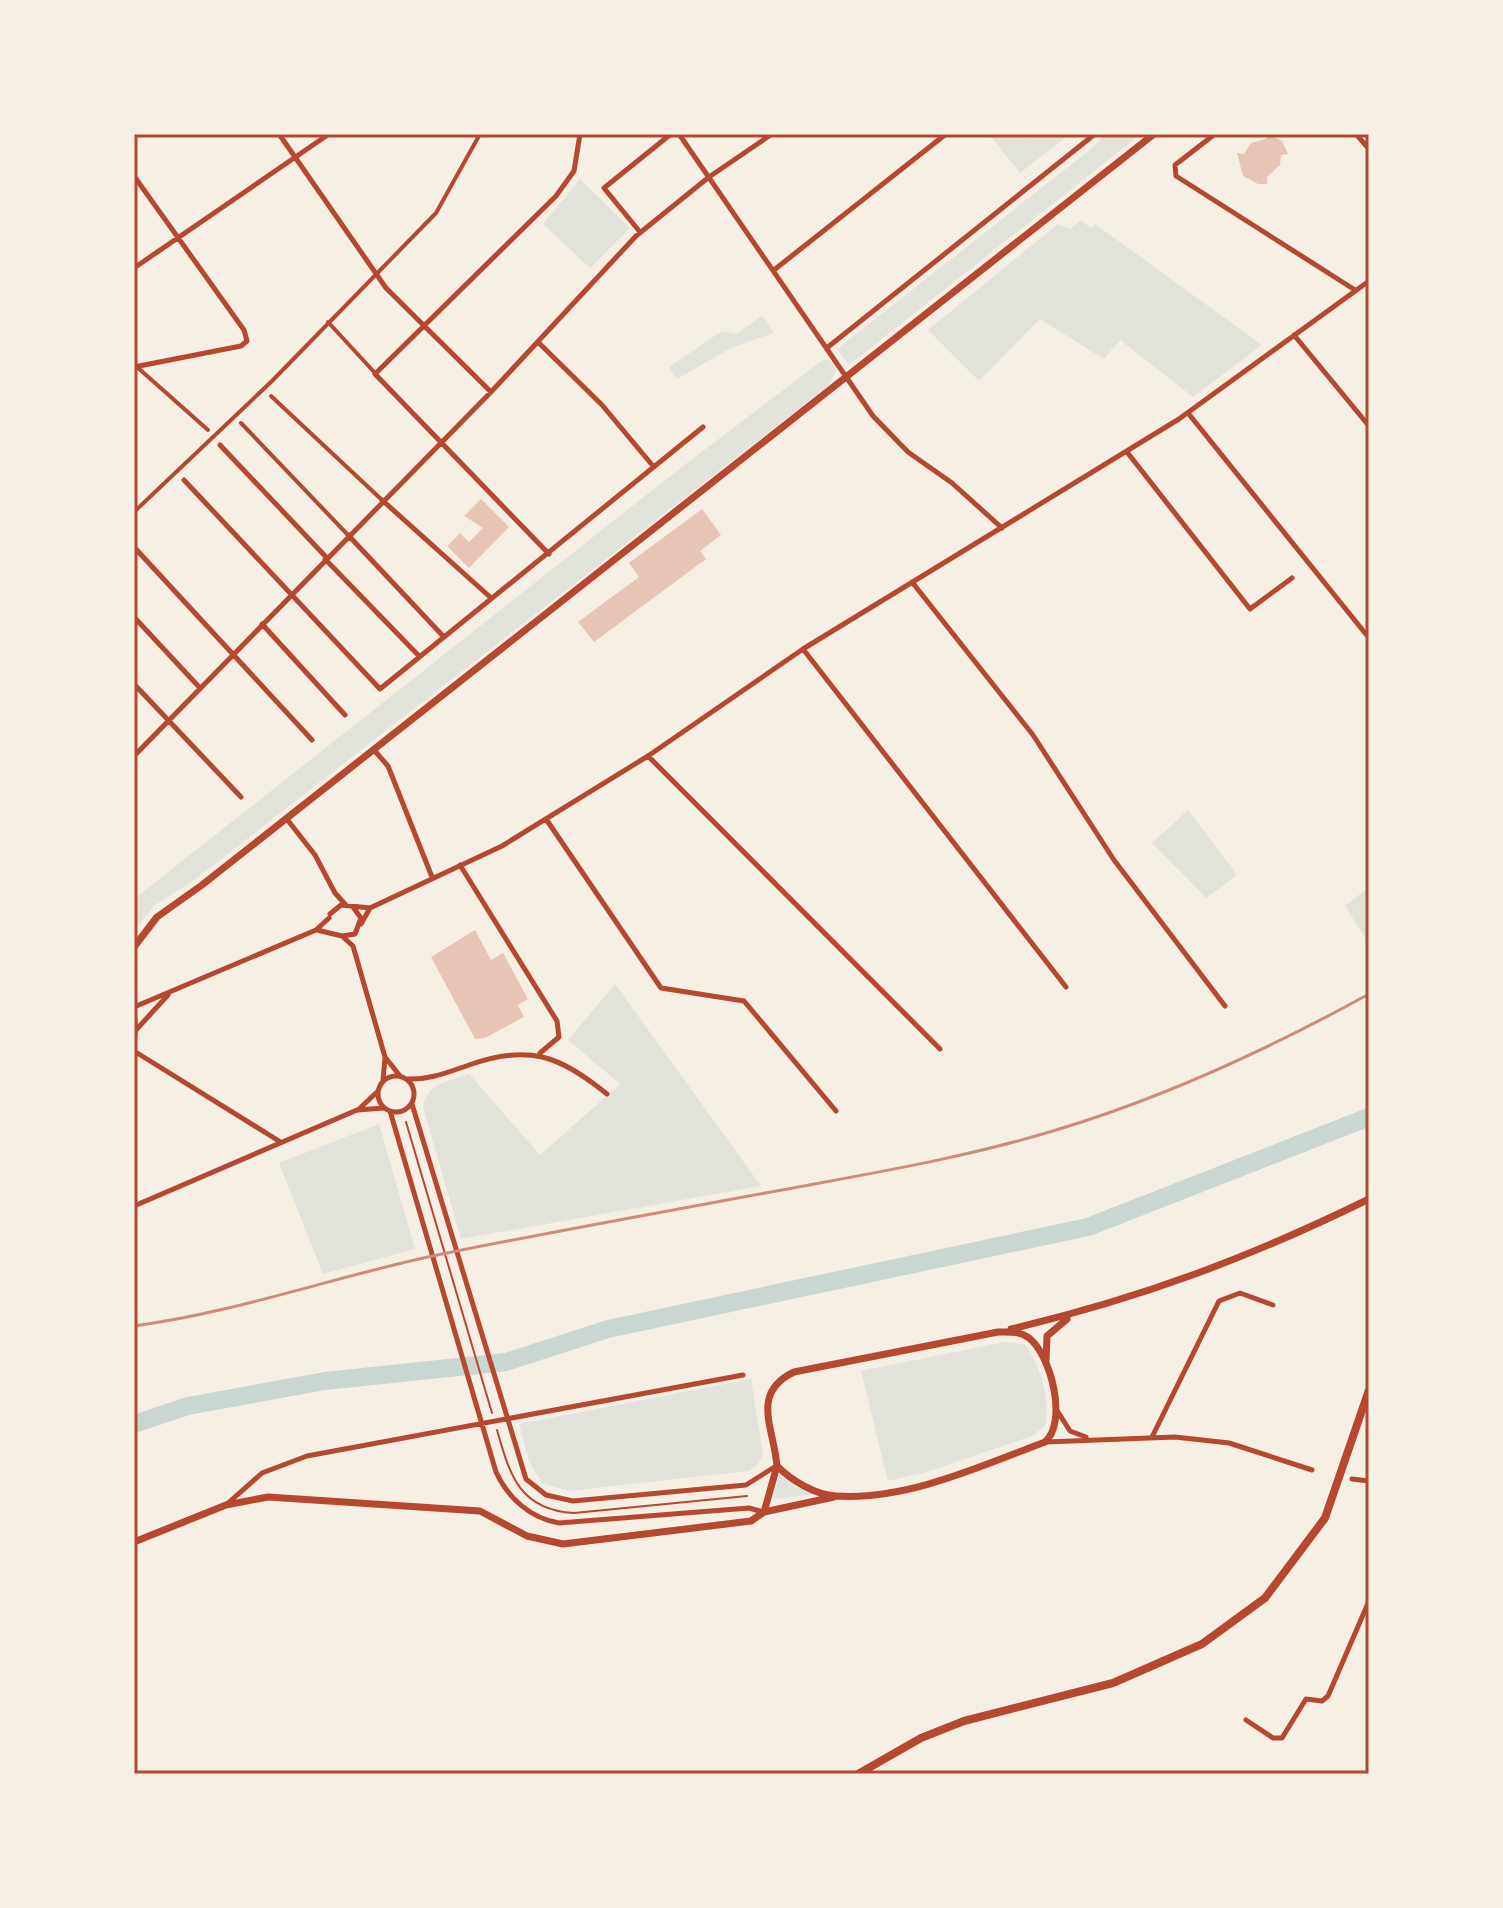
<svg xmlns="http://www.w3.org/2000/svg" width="1503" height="1908" font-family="'DejaVu Sans',sans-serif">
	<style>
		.green { fill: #e2e4dc }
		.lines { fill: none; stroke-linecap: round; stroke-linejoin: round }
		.river { stroke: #c9d6d2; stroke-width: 18 }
		.building { fill: #e6c5b7 }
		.path { stroke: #b5482f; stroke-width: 2 }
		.pedestrian { stroke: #b5482f; stroke-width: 4 }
		.minor { stroke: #b5482f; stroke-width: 5 }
		.tertiary { stroke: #b5482f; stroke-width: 7 }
		.primary { stroke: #b5482f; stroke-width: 8 }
		.rail { stroke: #cf8b77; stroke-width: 3 }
		.neatline { fill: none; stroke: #b5482f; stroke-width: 3 }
	</style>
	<rect width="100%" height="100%" fill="#f6efe4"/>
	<path class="green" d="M989 134H1027L1031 138 1036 134H1070L1020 173Z
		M1105 134H1141L849 365 837 349 1091 149Z
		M580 179 630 228 590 268 543 224Z
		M1080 220 1091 228 1095 224 1262 345 1193 397 1120 340 1104 359 1040 319 979 381 928 330 1058 224 1071 229Z
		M762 316 774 333 733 347 677 379 669 367 722 331 736 334Z
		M823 360H829L837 369 828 386 193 881 155 905 134 930V899L683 466Z
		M1188 810 1237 875 1206 898 1152 843Z
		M1369 887V944L1345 906Z
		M615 984 761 1186 461 1239 423 1107C427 1083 448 1081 469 1074L540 1155 620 1084 568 1040Z
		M379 1124 415 1249 323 1274 279 1163Z
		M1005 1342 1024 1344C1039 1359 1052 1406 1045 1426L1032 1436 927 1472 888 1481 861 1371Z
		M751 1379 763 1454 758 1464 748 1471 568 1491 542 1483 529 1461 519 1424Z
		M779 1473 796 1487 816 1494 774 1499Z"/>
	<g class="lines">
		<path class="river" d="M134 1424 188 1406 325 1381 506 1362 608 1329 1088 1227 1369 1117"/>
	</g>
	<path class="building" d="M1269 134 1282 141 1288 154 1281 155 1280 165 1267 177V184H1258L1243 176 1237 153 1244 154 1251 143 1266 139Z
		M481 499 509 527 469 568 447 546 460 533 469 542 483 528 464 516Z
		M702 509 721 535 700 551 706 559 594 642 578 622 639 577 629 563Z
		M475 930 491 960 503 953 528 999 518 1005 524 1017 485 1038 475 1039 431 957Z"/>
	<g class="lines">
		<path class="path" d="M406 1122 492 1413
			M497 1430C510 1476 520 1510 574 1513L747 1496"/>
		<path class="pedestrian" d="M328 322 375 373
			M137 367 208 430
			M271 396 382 500
			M241 423 348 535
			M134 512 272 381 436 213 480 134"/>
		<path class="minor" d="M279 134 386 288 491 392
			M679 134 873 416 908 452 952 483 1002 528
			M1215 134 1175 165 1176 176 1355 290
			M1356 134 1369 149
			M134 176 244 330 247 341 241 346 134 367
			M640 232 604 188 671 134
			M134 268 329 134
			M774 270 946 134
			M1294 335 1369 426
			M538 342 602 405 653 466
			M828 347 1095 134
			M1188 413 1369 638
			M220 445 327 558
			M1127 452 1250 609 1292 578
			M184 480 380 689 703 427
			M382 500 490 597
			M348 535 443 636
			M134 547 312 740
			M549 554 375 374 556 196 574 171 580 134
			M325 559 419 656
			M912 582 1033 735 1114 860 1225 1006
			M134 617 200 688
			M262 624 345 715
			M803 649 1066 987
			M134 684 241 797
			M374 750 388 766 432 877
			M134 756 491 392 636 236 709 177 772 134
			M648 756 940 1049
			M286 818 315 855 335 893 345 904
			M546 819 661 988 744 1001 836 1111
			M460 865 557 1021 559 1037 540 1053
			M330 914 341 905 370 908 502 846 648 756 803 649 1179 419 1369 281
			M361 924 370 908
			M317 930 342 936 355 934 361 918 353 907
			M342 936 353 946 385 1057 400 1076
			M134 1007 316 930 329 918
			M136 1030 168 995
			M134 1051 279 1141
			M378 1094a18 18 0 1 1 36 0a18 18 0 1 1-36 0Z
			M408 1079C430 1080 448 1072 469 1065 528 1044 559 1055 607 1094
			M383 1080 385 1058
			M412 1104 526 1479 546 1495 573 1501 746 1485 776 1466
			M358 1110 377 1092
			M390 1111 496 1472C508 1498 530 1518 559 1523L749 1508 763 1512
			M134 1206 357 1110 384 1108
			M1058 1412 1070 1431 1086 1437
			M1152 1437 1219 1301 1240 1293 1273 1305
			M1046 1442 1175 1437 1229 1443 1312 1470
			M1352 1479 1369 1481
			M227 1504 262 1473 307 1456 743 1375
			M1246 1720 1273 1738H1282L1306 1699 1322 1701 1328 1696 1369 1601"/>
		<path class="tertiary" d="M134 947 157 917 202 885 1154 134
			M134 1019V1036
			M1011 1329C1141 1298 1249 1258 1369 1199
			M998 1332C1010 1332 1020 1331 1029 1338 1051 1355 1068 1422 1045 1442 981 1466 906 1501 836 1496 815 1495 791 1480 777 1466 774 1428 750 1393 794 1372Z
			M1046 1361 1047 1336 1067 1319
			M764 1512 777 1466
			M134 1542 226 1505 268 1497 480 1511 527 1536 563 1544 751 1521 764 1512 834 1497"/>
		<path class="primary" d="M858 1774 921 1738 964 1721 1113 1683 1202 1644 1265 1598 1325 1518 1369 1390"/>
		<path class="rail" d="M134 1326C239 1312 339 1275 442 1254 560 1230 679 1209 798 1187 885 1171 971 1156 1056 1130 1166 1097 1269 1049 1369 994"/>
	</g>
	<rect width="1503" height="1908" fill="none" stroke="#f6efe4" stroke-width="272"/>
	<rect x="136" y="136" width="1231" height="1636" class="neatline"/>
</svg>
